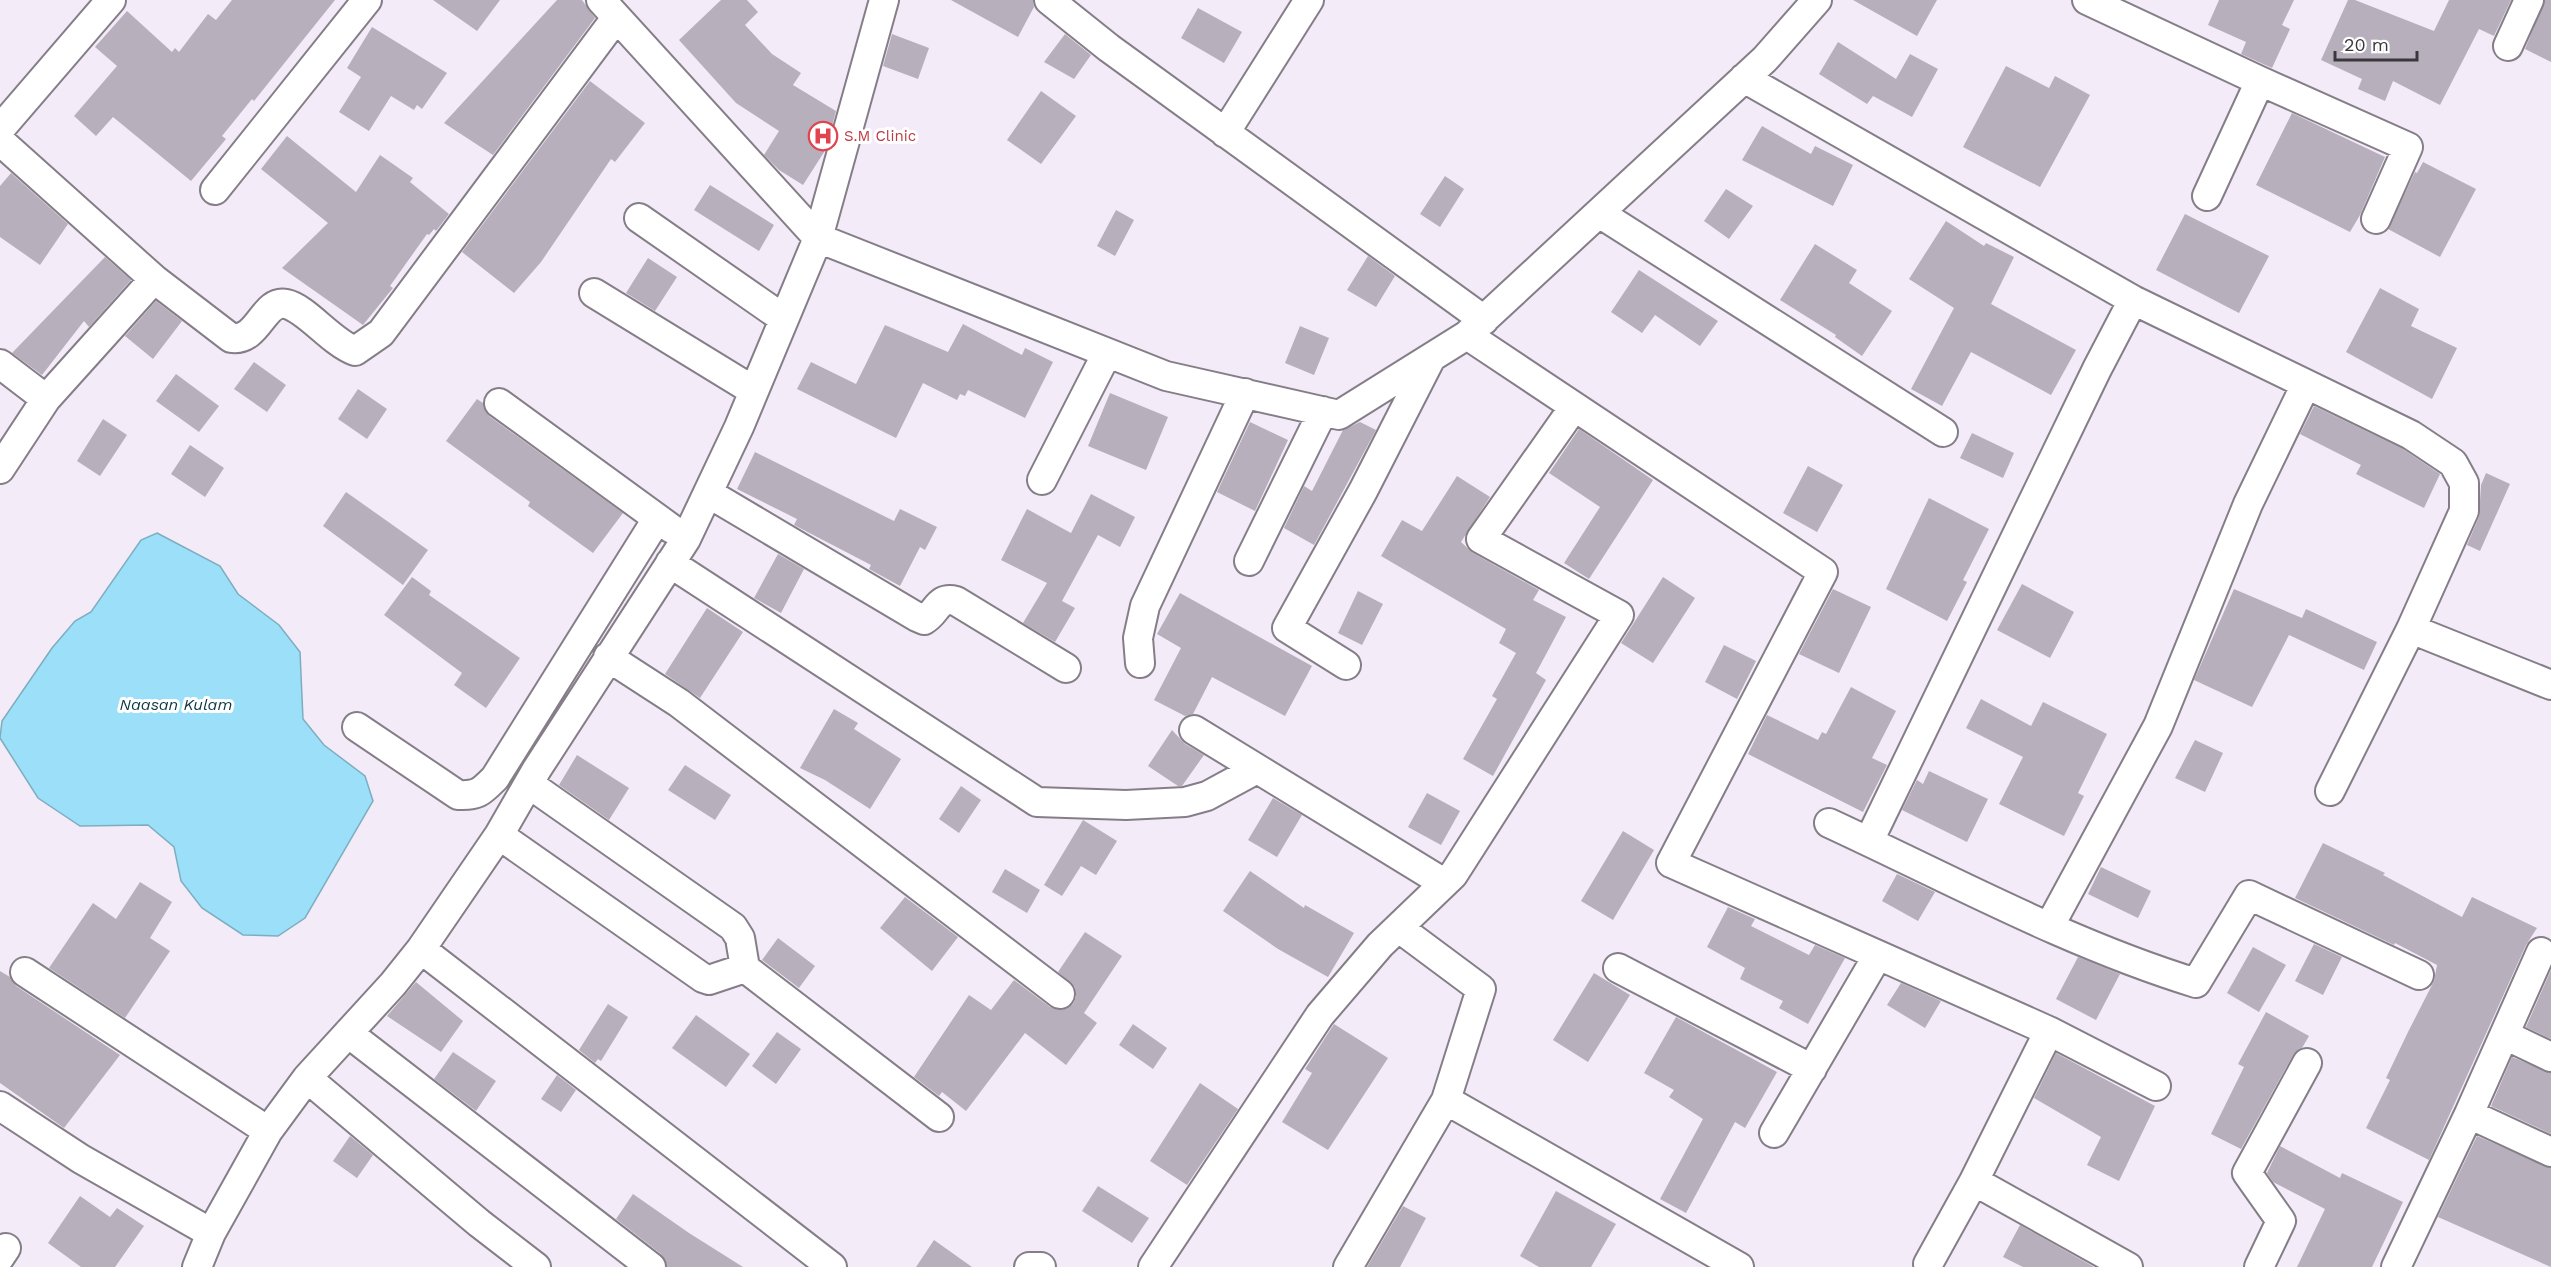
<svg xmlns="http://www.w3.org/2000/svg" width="2551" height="1267" font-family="'Work Sans',sans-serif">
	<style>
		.water { fill: #9bdff8; stroke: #7eadc0; stroke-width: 1.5 }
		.building { fill: #b7b0bc }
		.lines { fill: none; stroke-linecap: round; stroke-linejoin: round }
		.minor-casing { stroke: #857e88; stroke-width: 32 }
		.minor { stroke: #fff; stroke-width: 28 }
		.labels { text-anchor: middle; stroke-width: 6; stroke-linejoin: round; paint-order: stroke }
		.health-label { font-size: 15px; fill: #be3a42; stroke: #fff; text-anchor: start }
		.water-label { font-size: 16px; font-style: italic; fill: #0a3541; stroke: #fff }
	</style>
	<rect width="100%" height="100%" fill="#f3ebf7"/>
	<path class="water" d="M157 533 220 566 238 594 279 625 300 652 303 719 324 745 365 776 373 801 305 918 278 936 243 935 202 908 181 881 174 847 148 825 80 826 38 798 0 738 2 721 52 648 75 621 91 612 141 540Z"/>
	<path class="building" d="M232 0H335L254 101 252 99 222 136 226 139 191 181 113 117 96 136 74 116 117 66 95 47 127 11 172 52 175 48 179 52 208 14 216 20Z
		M433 0H500L477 31Z
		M557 0H582L595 18 493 155 444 123Z
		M721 0H747L758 12 745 25 772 54 801 73 793 85 836 111 826 149 803 185 779 170 764 155 779 131 736 103 679 40Z
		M951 0H1033L1034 7 1018 37Z
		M1853 0H1937L1917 36Z
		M2219 0H2294L2282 25 2290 29 2272 68 2241 54 2246 42 2208 25Z
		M2348 0H2355L2434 31 2449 0H2511L2494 36 2479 29 2440 105 2393 81 2385 101 2358 89 2362 79 2321 60Z
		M2545 0H2551V62L2525 49Z
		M1198 8 1242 32 1224 63 1181 38Z
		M372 27 447 73 422 109 417 105 414 110 391 96 369 131 339 112 361 77 347 68Z
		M892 34 929 48 918 79 883 66Z
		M1065 34 1091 55 1074 79 1044 62Z
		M1838 42 1896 79 1910 54 1938 69 1912 117 1873 96 1867 104 1819 74Z
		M2006 66 2049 88 2055 76 2090 95 2040 187 1963 147Z
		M590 81 645 123 615 162 611 159 541 262 514 293 462 252Z
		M1041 91 1076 116 1041 164 1007 140Z
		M2292 113 2385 157 2360 215 2350 232 2256 185Z
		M1762 126 1811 154 1815 146 1853 165 1833 206 1742 160Z
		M287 136 356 192 380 155 413 178 410 182 449 214 436 231 434 229 429 235 427 234 390 286 393 288 363 325 282 268 328 223 261 169Z
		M2423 162 2476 189 2440 257 2388 229 2415 172 2417 173Z
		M11 173 68 224 40 265 0 237V186Z
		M1445 176 1464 189 1440 227 1420 214Z
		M710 185 774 225 759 251 694 210Z
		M1726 189 1753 206 1729 239 1704 221Z
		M1116 210 1134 220 1115 256 1097 246Z
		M2185 214 2269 256 2239 313 2156 270Z
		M1946 221 1984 246 1986 243 2014 257 1991 304 2076 350 2051 395 1971 352 1942 406 1911 389 1954 308 1909 279Z
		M1815 244 1857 270 1849 283 1892 311 1862 356 1835 337 1836 335 1780 300Z
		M1368 256 1395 276 1376 307 1347 290Z
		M105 257 131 280 89 327 84 321 42 375 12 353Z
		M648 258 677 277 655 311 626 293Z
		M1639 270 1718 321 1700 346 1655 315 1642 333 1611 312Z
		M2380 288 2419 309 2411 326 2457 348 2432 399 2346 352Z
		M156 301 182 321 153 359 125 336Z
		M963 324 1022 355 1025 348 1053 362 1025 418 968 390 965 396 960 394 957 400 923 383 896 438 797 389 811 362 856 384 885 325 948 352Z
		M1300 326 1329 338 1314 375 1285 363Z
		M254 362 286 385 267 412 234 389Z
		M176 374 219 406 199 432 156 401Z
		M358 389 387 409 367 439 338 419Z
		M1110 393 1168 417 1146 470 1088 446Z
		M477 399 483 403 489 416 623 513 593 553 528 506 530 502 446 441Z
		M2314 406 2403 449 2440 474 2424 508 2356 474 2361 465 2300 434Z
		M103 419 127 435 100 476 77 461Z
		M1250 422 1288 440 1255 511 1217 492Z
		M1360 422 1376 430 1314 545 1284 528 1304 486 1312 491 1343 430Z
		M1579 429 1653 480 1589 579 1564 563 1600 507 1549 473Z
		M1972 433 2014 453 2003 478 1960 458Z
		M190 445 224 468 205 497 171 474Z
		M755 452 894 521 900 509 937 527 925 550 920 547 900 586 869 569 871 565 794 525 797 519 737 489Z
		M1808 466 1843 485 1817 532 1783 513Z
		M2486 473 2510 484 2480 551 2467 545 2479 517 2481 485Z
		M1457 476 1490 497 1461 542 1473 553 1539 590 1533 600 1566 617 1536 673 1546 680 1493 776 1463 759 1497 699 1492 696 1516 653 1499 643 1506 629 1381 556 1402 520 1422 531Z
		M346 492 428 550 403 585 323 526Z
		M1091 494 1135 517 1120 547 1098 535 1062 601 1075 608 1055 642 1023 623 1047 583 1001 560 1027 509 1071 533Z
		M1929 498 1989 529 1963 580 1967 582 1947 621 1886 589Z
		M778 554 804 569 781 613 754 598Z
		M412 577 431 591 429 595 520 658 486 708 454 685 462 673 384 615Z
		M1663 577 1695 598 1653 663 1621 643Z
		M2022 584 2074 612 2050 658 1997 630Z
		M1833 589 1871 607 1839 673 1799 654Z
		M2234 589 2302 618 2306 609 2377 642 2364 670 2289 635 2252 707 2194 680Z
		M1358 591 1383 604 1362 645 1338 633Z
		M1180 593 1312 666 1285 716 1212 677 1193 714 1185 716 1154 700 1181 648 1157 634Z
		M707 608 743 632 700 698 665 674Z
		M1724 645 1756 661 1737 699 1705 682Z
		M1851 687 1896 711 1872 758 1887 765 1863 812 1748 754 1767 715 1818 740 1822 732 1826 734Z
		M1981 699 2031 726 2043 702 2107 734 2078 793 2084 796 2064 836 1999 804 2023 757 1966 728Z
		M834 709 858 723 854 729 901 759 870 809 825 780 800 768Z
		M1172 730 1185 744 1204 755 1182 786H1178L1148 766Z
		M2195 740 2223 753 2205 792 2175 778Z
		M577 755 629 788 609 820 559 785Z
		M685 765 731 795 715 820 668 790Z
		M1929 771 1988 799 1967 842 1902 810 1917 780 1923 784Z
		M961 786 981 800 959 833 939 819Z
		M1427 793 1460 811 1441 845 1408 827Z
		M1273 798 1302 815 1277 857 1248 840Z
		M1083 820 1117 841 1096 875 1081 866 1062 896 1044 885Z
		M1623 831 1654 850 1613 920 1581 901Z
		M2323 843 2385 873 2383 875 2462 917 2472 897 2537 928 2526 945 2429 1160 2366 1128 2390 1080 2386 1078 2408 1032 2434 981 2437 965 2395 943 2394 945 2295 898Z
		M2101 867 2151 891 2138 918 2088 894Z
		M1005 869 1040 890 1027 913 992 892Z
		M1250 871 1304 908 1305 905 1354 933 1328 977 1278 949 1223 911Z
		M1897 874 1935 892 1918 921 1882 901Z
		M140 882 172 902 150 938 170 951 125 1018 49 968 93 903 116 919Z
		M905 897 958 937 932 971 880 928Z
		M1728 907 1755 919 1751 926 1809 955 1815 945 1845 958 1808 1024 1779 1008 1783 1001 1740 979 1745 968 1707 947Z
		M1085 932 1122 956 1084 1013 1097 1023 1066 1065 1025 1033 966 1111 942 1092 939 1096 914 1077 969 995 991 1010 1014 980 1050 1007 1066 1009 1073 1004 1076 997 1075 987 1058 972Z
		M778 938 815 966 799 988 762 960Z
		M2314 944 2342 957 2323 995 2295 981Z
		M2253 947 2286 965 2259 1012 2227 993Z
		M2078 957 2120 974 2096 1020 2056 999Z
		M2551 970V1039L2526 1027Z
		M0 971 10 977 16 986 120 1055 64 1128 0 1083Z
		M1594 973 1630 995 1588 1062 1553 1040Z
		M416 982 463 1021 441 1052 387 1016Z
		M1901 983 1941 1001 1925 1028 1887 1005Z
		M608 1004 628 1017 601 1061 598 1059 595 1063 579 1050Z
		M2266 1012 2309 1036 2302 1048 2293 1055 2241 1149 2211 1134 2244 1067 2238 1064Z
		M696 1015 750 1054 726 1087 672 1048Z
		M1676 1017 1777 1072 1745 1128 1735 1122 1686 1213 1660 1199 1703 1119 1669 1097 1674 1090 1644 1073Z
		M1133 1024 1167 1048 1153 1069 1119 1045Z
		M1334 1024 1388 1058 1328 1150 1282 1122 1312 1073 1305 1069Z
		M777 1032 801 1049 776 1084 752 1066Z
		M453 1052 496 1081 476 1111 434 1079Z
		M2056 1053 2155 1106 2119 1181 2087 1165 2101 1137 2034 1098Z
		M2512 1057 2551 1073V1134L2491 1106Z
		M557 1075 576 1090 561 1112 541 1099Z
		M1200 1083 1238 1109 1187 1185 1150 1161Z
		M350 1136 373 1155 357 1178 333 1161Z
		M2477 1136 2551 1168V1267L2438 1217Z
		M2280 1146 2340 1178 2342 1173 2403 1202 2372 1267H2297L2325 1209 2273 1182 2267 1173Z
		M1098 1186 1149 1218 1132 1243 1082 1211Z
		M1556 1191 1616 1224 1591 1267H1539L1520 1256Z
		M633 1194 689 1233 743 1267H667L661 1254 616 1219Z
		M80 1196 110 1217 117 1208 144 1226 115 1267H81L48 1243Z
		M1403 1206 1426 1218 1400 1267H1367Z
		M2020 1225 2094 1267H2023L2003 1257Z
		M934 1240 972 1267H916Z"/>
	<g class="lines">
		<g class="minor-casing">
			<path id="minor" d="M601 0 818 238
				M1049 0 1109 48 1484 320
				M2087 0 2260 81 2408 147 2376 219
				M2508 46 2529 0
				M1744 78 2133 300 2097 369 1869 841
				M0 129 111 0
				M1225 133 1309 0
				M0 141 154 279 231 338C259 342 263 299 286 304 306 308 331 342 355 351L381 333 616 18
				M215 190 367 0
				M2207 196 2260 81
				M1599 213 1943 432
				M639 218 784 319
				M818 238 884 0
				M594 293 754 391
				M2133 300 2411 435 2453 463 2464 483V511L2411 629 2330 791
				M1467 335 1823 572 1671 863 2049 1031 1974 1181 2128 1267
				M0 364 46 399
				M499 403 672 529
				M0 469 46 399 154 279
				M1042 480 1107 353
				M708 493 917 617 924 620C938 612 937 596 956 601L1066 668
				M1249 561 1323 411
				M670 563 1037 802 1126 805 1185 802 1207 796 1257 769
				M2411 629 2551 685
				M608 657 679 703 1060 994
				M1140 663 1138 638 1145 606 1245 393
				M1346 665 1287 628 1363 491 1431 358
				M357 727 458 795C478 796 481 792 495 778L657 519
				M1194 730 1444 883
				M529 784 733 927 740 938 745 968
				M1829 823C1950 879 2069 944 2196 983L2249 895 2419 975
				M499 835 703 978 709 980 745 968 939 1117
				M2049 927 2158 726 2248 504 2306 384
				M421 949 832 1267
				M1618 968 1812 1069
				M25 972 268 1131
				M2049 1031 2156 1086
				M348 1033 651 1267
				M2505 1035 2551 1057
				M307 1078 479 1223 536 1267
				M1446 1100 1739 1267
				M0 1106 81 1159 211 1233
				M2469 1114 2551 1152
				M1774 1133 1878 955
				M0 1257 6 1248
				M1928 1264 1974 1181
				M197 1267 211 1233 268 1131 307 1078 393 984 421 949 499 835 537 769 686 539 739 427 818 238 1166 376 1339 415 1467 335 1765 59 1817 0
				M1029 1267H1041
				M1153 1267 1320 1015 1380 945 1453 875 1619 615 1481 539 1574 407
				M1348 1267 1446 1100 1481 989 1399 928
				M2259 1267 2281 1221 2247 1173 2307 1063
				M2396 1267 2469 1114 2541 952"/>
		</g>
		<use href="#minor" class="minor"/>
	</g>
	<defs>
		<g id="hospital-ring" transform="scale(1.5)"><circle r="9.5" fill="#fff" stroke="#e0444e" stroke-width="1.5"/><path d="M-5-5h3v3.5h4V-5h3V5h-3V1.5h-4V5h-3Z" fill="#e0444e"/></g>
	</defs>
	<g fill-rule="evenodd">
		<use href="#hospital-ring" x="823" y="136"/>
	</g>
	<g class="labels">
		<g class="health-label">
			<text x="844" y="141">S.M Clinic</text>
		</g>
		<g class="water-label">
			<text x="176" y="710">Naasan Kulam</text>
		</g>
	</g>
	<path d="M2335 51v9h82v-9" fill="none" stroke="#3b383d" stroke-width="3"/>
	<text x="2344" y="51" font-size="18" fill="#3b383d" stroke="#ffffff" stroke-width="4.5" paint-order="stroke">20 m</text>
</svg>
